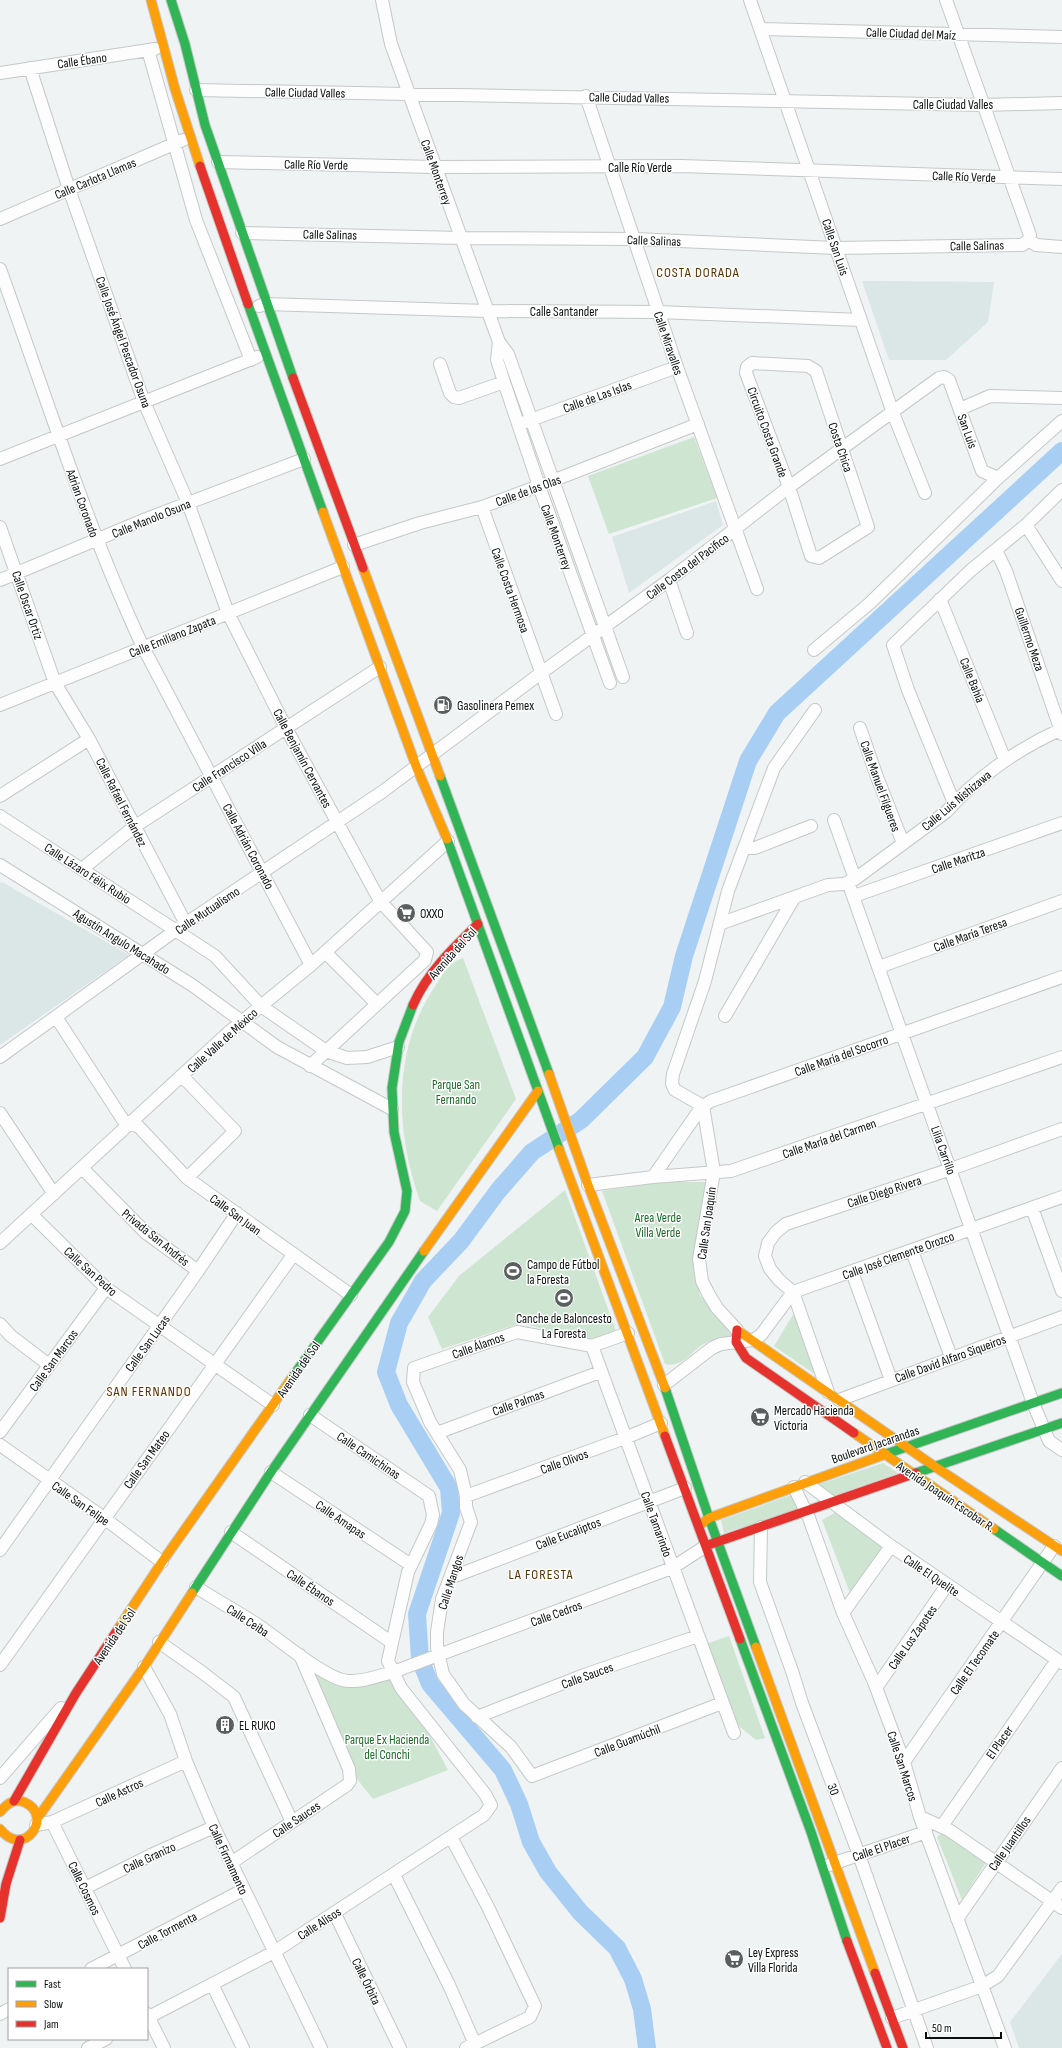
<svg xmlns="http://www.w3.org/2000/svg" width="1062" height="2048" font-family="'Sofia Sans Condensed',sans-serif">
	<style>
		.built { fill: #dbe6e7 }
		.green { fill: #cee5d1 }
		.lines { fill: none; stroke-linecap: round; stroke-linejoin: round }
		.river { stroke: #a8cff3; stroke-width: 18 }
		.street-casing { stroke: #c5c8c8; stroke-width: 14 }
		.fast-casing { stroke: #c5c8c8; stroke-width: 11 }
		.slow-casing { stroke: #c5c8c8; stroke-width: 11 }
		.jam-casing { stroke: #c5c8c8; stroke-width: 11 }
		.street { stroke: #fdfdfd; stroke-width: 12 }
		.fast { stroke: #30b455; stroke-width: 9 }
		.slow { stroke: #ff9f0a; stroke-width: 9 }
		.jam { stroke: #e5322d; stroke-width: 9 }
		.labels { text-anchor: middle; stroke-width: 3; stroke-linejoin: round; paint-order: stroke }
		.street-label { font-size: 13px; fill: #0b0e0e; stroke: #fff }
		.poi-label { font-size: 13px; fill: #0b0e0e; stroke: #fff; text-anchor: start }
		.park-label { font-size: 13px; fill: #1c6929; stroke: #fff }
		.neighbourhood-label { font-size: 14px; letter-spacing: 1px; fill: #573300; stroke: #fff }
	</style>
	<rect width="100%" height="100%" fill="#eff3f3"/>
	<path class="built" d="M862 281 994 282 988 322 946 360H889Z
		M716 501 723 525 629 593 612 537Z
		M2 882 129 955 0 1045V883Z
		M1062 1954V2048H1019L1010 2022Z"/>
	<path class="green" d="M694 437 717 498 609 534 588 476Z
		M463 958 516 1099 437 1211 420 1201C395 1132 392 1048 436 985 444 973 448 963 463 958Z
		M662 1182H707L694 1271 700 1295 733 1337C725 1339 715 1339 708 1342 692 1348 684 1369 665 1364L602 1191Z
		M565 1190 616 1331 591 1342 521 1323 442 1349 428 1317 459 1276Z
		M799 1305 829 1384 774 1346Z
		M883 1463 898 1473 833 1496 817 1485Z
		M791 1495 799 1509 724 1533 721 1520Z
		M836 1512 883 1547 850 1593 822 1520Z
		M729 1636 765 1738 756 1740 740 1727 728 1705 706 1644Z
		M300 1655 340 1679 394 1675 414 1706 448 1770 373 1799 349 1769Z
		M945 1831 987 1861 962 1900 937 1837Z"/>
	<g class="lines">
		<path class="river" d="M647 2048 642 2009 633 1979 617 1948 580 1912 548 1872 531 1842 519 1804 503 1770 430 1684 420 1659 417 1614 451 1513 449 1488 399 1405 386 1372 399 1323 423 1281 461 1241 498 1191 532 1152 581 1120 645 1057 672 1007 684 956 748 761 777 713 1062 451"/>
		<g class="street-casing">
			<path id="street" d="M382 0 391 44 499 342 508 354 623 677
				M750 0 893 413 925 493
				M946 0 1030 235 1029 240
				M760 29 1062 37
				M148 50 196 220 251 360
				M30 68 69 189 144 402 188 503 228 613 286 728 380 901 427 952 425 960 310 1066
				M0 73 155 49
				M196 90 983 105 1062 103
				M586 96 677 367 757 589
				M218 162 435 167 681 166 1062 179
				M0 219 183 140
				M242 233 461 238 635 239 835 248 1022 245 1029 240
				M1029 240 1036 245 1062 247
				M0 269C46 396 86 525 143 647L311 965
				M259 306 266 304 487 311 658 312 861 320
				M499 342 497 360 504 382 539 486 610 683
				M752 363 808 366 816 371 868 527 819 558 811 556 789 487 746 373 747 367Z
				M440 364 450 393 454 397 459 398 504 382
				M960 409 990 396 1062 398
				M525 422 677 367
				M0 459 257 357
				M482 507 556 714
				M1026 525 1062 581
				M0 527 55 683 89 739 186 924
				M354 545 420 523 482 507 552 481 698 424
				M996 550 1006 571 1062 734
				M0 580 146 519 304 459
				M669 580 687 633
				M940 599 1005 760
				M814 650 870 603 998 478 1062 421
				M0 705 343 567
				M860 728 877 777 903 843
				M0 796 89 739
				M954 803 908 690 893 645 970 571 1026 525 1062 490
				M0 816 215 956 261 1006 326 1051 347 1058 367 1057 398 1047
				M834 820 855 879
				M745 848H755L811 826
				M0 865 192 985 277 1047 392 1109
				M82 869 134 827 380 667
				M848 882 1033 1403 1049 1441 1062 1450
				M854 898 857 895 1062 823
				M722 923 828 885 844 884 855 879 946 812C977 777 1019 748 1062 729
				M325 952 377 1004
				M879 967 1062 901
				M725 1016 794 898
				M56 1017 123 1120 139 1127 187 1178 351 1295
				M0 1057 176 930 382 792 541 673 669 580 789 487 939 378 944 377 949 380 982 471 998 478
				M182 1076 235 1131 187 1178
				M0 1113 54 1194
				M82 1168 146 1233 198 1271
				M653 1177 696 1115 703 1106 711 1101 1062 977
				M588 1185 653 1177 731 1171 1062 1057
				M1032 1208 1062 1291
				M31 1214 106 1288 273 1405
				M0 1243 229 1032 311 965 448 841
				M912 1251 951 1357
				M852 1272 891 1380
				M0 1324 11 1336 49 1365
				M737 1330 717 1308 709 1295 702 1281 699 1259 714 1172 703 1106 675 1090 672 1084 673 1074 705 981 728 891 774 768 815 710
				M592 1346 517 1332 414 1368 413 1382 430 1422 460 1470 466 1496V1507L471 1522 442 1599 437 1632V1648L443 1674 464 1704 511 1747 532 1776 722 1703
				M592 1346 734 1733
				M592 1346 628 1333
				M664 1385 712 1348 721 1344 753 1340 761 1335 793 1292 1062 1197
				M828 1392 793 1292 779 1280 770 1269 765 1256 768 1243 776 1232 786 1224 951 1169 1062 1129
				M839 1400 1062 1317
				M0 1432 106 1288
				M437 1433 600 1372
				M0 1445 104 1518 162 1562
				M271 1472 411 1565
				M805 1482 891 1546 1062 1663
				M794 1487 809 1518 843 1613 874 1682 904 1762 920 1817 1005 2048
				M466 1496 625 1438 661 1423
				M761 1527 760 1582 792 1671 802 1703 859 1855 927 2048
				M231 1532 391 1642
				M0 1550 198 1271 237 1213
				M450 1578 685 1488
				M196 1587C216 1600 238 1612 258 1625 279 1639 325 1679 348 1681 363 1682 378 1676 393 1672L672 1568 706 1546
				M843 1613 891 1546
				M159 1642 203 1673 234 1697 292 1822
				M0 1665 293 1255
				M144 1667 170 1714 186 1761 214 1827 321 2048
				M876 1688 947 1585
				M477 1717 584 1675 698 1636
				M904 1762 1054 1546
				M0 1778 61 1708
				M920 1817 949 1830 1062 1908
				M52 1822 186 1761
				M36 1825 52 1822 125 1969
				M942 1826 1057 1660
				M451 1837 488 1907 535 2006 530 2017 466 2048
				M231 1863 347 1785 350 1781 349 1769 300 1655
				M829 1865 926 1832
				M394 1875 449 1985 475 2044
				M85 1888 151 1855 214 1827
				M335 1914 400 2048
				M957 1919 1062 1768
				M91 1969 243 1890
				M212 1984 243 2048
				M0 2014 9 2009
				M147 2014 164 2048
				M147 2018 274 1952 484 1815 491 1805 485 1794 401 1688 388 1661 408 1572 431 1524 433 1515 429 1496 310 1415
				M892 2018 982 1986 998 1976 1062 1888
				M88 2048 106 2039"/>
		</g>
		<g class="fast-casing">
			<path id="fast" d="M171 0 185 44 205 125 293 378
				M248 304 323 512
				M440 776 549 1074
				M447 839 559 1149
				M291 1379 389 1242 405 1211 407 1191 394 1132 392 1088 399 1042 413 1005
				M665 1388 709 1518 756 1647
				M886 1454 1062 1393
				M916 1473 1062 1423
				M994 1529 1062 1576
				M192 1593 271 1472 424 1251
				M740 1639 811 1832 847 1941"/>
		</g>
		<g class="slow-casing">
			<path id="slow" d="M151 0 175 89 200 166
				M323 512 416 766 447 839
				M363 568 440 776
				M549 1074 588 1185 665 1388
				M559 1149 665 1436
				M424 1251 538 1091
				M737 1330 934 1466 1062 1551
				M854 1433 994 1529
				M700 1525 709 1518 886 1454
				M118 1629 162 1562 291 1379
				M756 1647 875 1973
				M0 1812C6 1805 13 1798 24 1802 55 1815 24 1860 0 1829
				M37 1819 144 1667 192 1593"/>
		</g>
		<g class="jam-casing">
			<path id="jam" d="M200 166 248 304
				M293 378 363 568
				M413 1005C427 973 453 948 478 924
				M737 1330 736 1342 746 1358 854 1433
				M665 1436 740 1639
				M708 1545 916 1473
				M14 1801 76 1693 118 1629
				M0 1918 6 1884 20 1840
				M847 1941 887 2048
				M875 1973 903 2048"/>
		</g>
		<use href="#street" class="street"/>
		<use href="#fast" class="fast"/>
		<use href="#slow" class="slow"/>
		<use href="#jam" class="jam"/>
	</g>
	<defs>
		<g id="fuel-disc" transform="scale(1)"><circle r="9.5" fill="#5b5e5e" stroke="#fff"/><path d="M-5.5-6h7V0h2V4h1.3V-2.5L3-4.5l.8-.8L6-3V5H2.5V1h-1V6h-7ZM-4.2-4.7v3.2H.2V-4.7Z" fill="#fff"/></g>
		<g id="supermarket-disc" transform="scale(1)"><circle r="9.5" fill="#5b5e5e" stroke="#fff"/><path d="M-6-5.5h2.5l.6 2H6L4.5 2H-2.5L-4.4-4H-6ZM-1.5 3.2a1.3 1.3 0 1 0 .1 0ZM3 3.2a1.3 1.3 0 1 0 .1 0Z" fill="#fff"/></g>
		<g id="stadium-disc" transform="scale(1)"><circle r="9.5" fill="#5b5e5e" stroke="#fff"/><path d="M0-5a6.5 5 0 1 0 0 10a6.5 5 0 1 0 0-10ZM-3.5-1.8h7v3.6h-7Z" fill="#fff"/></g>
		<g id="building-disc" transform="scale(1)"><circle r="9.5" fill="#5b5e5e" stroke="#fff"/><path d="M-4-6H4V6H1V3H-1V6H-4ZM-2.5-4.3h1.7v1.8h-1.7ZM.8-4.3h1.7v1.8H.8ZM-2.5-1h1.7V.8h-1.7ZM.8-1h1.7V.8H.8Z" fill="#fff"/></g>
	</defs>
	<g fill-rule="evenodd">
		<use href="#fuel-disc" x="443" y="705"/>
		<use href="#supermarket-disc" x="406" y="913"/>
		<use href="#stadium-disc" x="513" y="1271"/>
		<use href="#stadium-disc" x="564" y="1298"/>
		<use href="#supermarket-disc" x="760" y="1417"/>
		<use href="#building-disc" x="225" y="1725"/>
		<use href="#supermarket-disc" x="734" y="1959"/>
	</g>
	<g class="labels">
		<g class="street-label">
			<text transform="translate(911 33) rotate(2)" y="5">Calle Ciudad del Maíz</text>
			<text transform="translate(82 60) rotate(-8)" y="5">Calle Ébano</text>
			<text transform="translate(305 92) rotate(1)" y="5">Calle Ciudad Valles</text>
			<text transform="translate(629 97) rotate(1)" y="5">Calle Ciudad Valles</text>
			<text x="953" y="109">Calle Ciudad Valles</text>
			<text transform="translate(316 164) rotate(1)" y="5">Calle Río Verde</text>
			<text x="640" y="172">Calle Río Verde</text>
			<text transform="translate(437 172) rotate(70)" y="5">Calle Monterrey</text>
			<text transform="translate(964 176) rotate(2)" y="5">Calle Río Verde</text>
			<text transform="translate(95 178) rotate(-23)" y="5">Calle Carlota Llamas</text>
			<text transform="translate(330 234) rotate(1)" y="5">Calle Salinas</text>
			<text transform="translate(654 240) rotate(2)" y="5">Calle Salinas</text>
			<text transform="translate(977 245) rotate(-1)" y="5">Calle Salinas</text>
			<text transform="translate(836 247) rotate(71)" y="5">Calle San Luis</text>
			<text x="564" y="316">Calle Santander</text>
			<text transform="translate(124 342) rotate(70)" y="5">Calle José Ángel Pescador Osuna</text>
			<text transform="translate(669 343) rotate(71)" y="5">Calle Miravalles</text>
			<text transform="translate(597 396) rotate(-20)" y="5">Calle de Las Islas</text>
			<text transform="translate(968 431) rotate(70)" y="5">San Luis</text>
			<text transform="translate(768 432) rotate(70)" y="5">Circuito Costa Grande</text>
			<text transform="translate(841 447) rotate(71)" y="5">Costa Chica</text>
			<text transform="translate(528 490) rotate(-20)" y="5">Calle de las Olas</text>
			<text transform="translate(83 503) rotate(70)" y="5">Adrian Coronado</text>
			<text transform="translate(151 518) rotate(-22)" y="5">Calle Manolo Osuna</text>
			<text transform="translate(557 537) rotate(70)" y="5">Calle Monterrey</text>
			<text transform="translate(687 566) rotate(-37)" y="5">Calle Costa del Pacifico</text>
			<text transform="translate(511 590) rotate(70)" y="5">Calle Costa Hermosa</text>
			<text transform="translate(28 605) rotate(71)" y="5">Calle Oscar Ortiz</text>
			<text transform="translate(172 636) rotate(-22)" y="5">Calle Emiliano Zapata</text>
			<text transform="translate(1030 639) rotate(71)" y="5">Guillermo Meza</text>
			<text transform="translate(973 680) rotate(68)" y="5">Calle Bahía</text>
			<text transform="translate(303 758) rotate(62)" y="5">Calle Benjamín Cervantes</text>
			<text transform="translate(229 765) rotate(-33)" y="5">Calle Francisco Villa</text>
			<text transform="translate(881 786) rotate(70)" y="5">Calle Manuel Filgueres</text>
			<text transform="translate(956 800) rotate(-40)" y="5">Calle Luis Nishizawa</text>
			<text transform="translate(122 802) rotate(63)" y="5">Calle Rafael Fernández</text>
			<text transform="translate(249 846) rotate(62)" y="5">Calle Adrián Coronado</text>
			<text transform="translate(958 860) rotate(-19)" y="5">Calle Maritza</text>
			<text transform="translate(88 873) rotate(33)" y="5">Calle Lázaro Félix Rubio</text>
			<text transform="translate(207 910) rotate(-34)" y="5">Calle Mutualismo</text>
			<text transform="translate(970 934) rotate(-20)" y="5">Calle María Teresa</text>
			<text transform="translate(122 941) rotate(32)" y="5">Agustín Angulo Macahado</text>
			<text transform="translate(452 953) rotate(-48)" y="5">Avenida del Sol</text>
			<text transform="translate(222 1040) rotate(-42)" y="5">Calle Valle de México</text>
			<text transform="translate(841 1055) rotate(-20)" y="5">Calle María del Socorro</text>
			<text transform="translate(829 1138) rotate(-19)" y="5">Calle María del Carmen</text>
			<text transform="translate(944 1150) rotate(70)" y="5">Lilia Carrillo</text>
			<text transform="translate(884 1191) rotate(-18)" y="5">Calle Diego Rivera</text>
			<text transform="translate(236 1214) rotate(36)" y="5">Calle San Juan</text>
			<text transform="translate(706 1223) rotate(-82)" y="5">Calle San Joaquín</text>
			<text transform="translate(156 1237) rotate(39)" y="5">Privada San Andrés</text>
			<text transform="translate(898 1255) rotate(-20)" y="5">Calle José Clemente Orozco</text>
			<text transform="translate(91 1271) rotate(42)" y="5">Calle San Pedro</text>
			<text transform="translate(147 1343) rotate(-54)" y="5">Calle San Lucas</text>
			<text transform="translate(478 1345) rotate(-20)" y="5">Calle Álamos</text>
			<text transform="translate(950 1358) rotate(-20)" y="5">Calle David Alfaro Siqueiros</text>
			<text transform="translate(53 1360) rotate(-54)" y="5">Calle San Marcos</text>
			<text transform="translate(298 1369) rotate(-55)" y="5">Avenida del Sol</text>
			<text transform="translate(518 1402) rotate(-20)" y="5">Calle Palmas</text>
			<text transform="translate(875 1444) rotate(-19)" y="5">Boulevard Jacarandas</text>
			<text transform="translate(369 1455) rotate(34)" y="5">Calle Camichinas</text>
			<text transform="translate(146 1459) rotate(-54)" y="5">Calle San Mateo</text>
			<text transform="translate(564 1461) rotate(-20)" y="5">Calle Olivos</text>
			<text transform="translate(946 1496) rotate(34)" y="5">Avenida Joaquín Escobar R.</text>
			<text transform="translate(81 1503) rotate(35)" y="5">Calle San Felipe</text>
			<text transform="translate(341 1519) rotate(34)" y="5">Calle Amapas</text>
			<text transform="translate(657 1524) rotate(70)" y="5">Calle Tamarindo</text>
			<text transform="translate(568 1533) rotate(-21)" y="5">Calle Eucaliptos</text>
			<text transform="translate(932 1575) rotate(34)" y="5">Calle El Quelite</text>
			<text transform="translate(450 1582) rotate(-72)" y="5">Calle Mangos</text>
			<text transform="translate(311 1587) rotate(34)" y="5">Calle Ébanos</text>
			<text transform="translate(556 1613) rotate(-20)" y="5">Calle Cedros</text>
			<text transform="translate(248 1620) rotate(33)" y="5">Calle Ceiba</text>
			<text transform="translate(114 1636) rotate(-56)" y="5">Avenida del Sol</text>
			<text transform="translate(912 1637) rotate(-55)" y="5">Calle Los Zapotes</text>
			<text transform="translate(974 1662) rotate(-55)" y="5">Calle El Tecomate</text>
			<text transform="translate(587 1675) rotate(-20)" y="5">Calle Sauces</text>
			<text transform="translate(627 1740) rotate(-21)" y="5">Calle Guamúchil</text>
			<text transform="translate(999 1742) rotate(-55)" y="5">El Placer</text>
			<text transform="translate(903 1766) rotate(72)" y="5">Calle San Marcos</text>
			<text transform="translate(834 1789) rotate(69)" y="5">30</text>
			<text transform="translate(119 1792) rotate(-25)" y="5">Calle Astros</text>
			<text transform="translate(296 1819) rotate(-34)" y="5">Calle Sauces</text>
			<text transform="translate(1009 1843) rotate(-55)" y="5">Calle Juantillos</text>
			<text transform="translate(881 1847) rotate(-19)" y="5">Calle El Placer</text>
			<text transform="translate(149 1857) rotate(-25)" y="5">Calle Granizo</text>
			<text transform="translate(229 1859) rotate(65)" y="5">Calle Firmamento</text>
			<text transform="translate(85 1888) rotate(64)" y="5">Calle Cosmos</text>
			<text transform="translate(319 1923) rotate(-33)" y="5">Calle Alisos</text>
			<text transform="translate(167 1930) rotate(-28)" y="5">Calle Tormenta</text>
			<text transform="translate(367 1981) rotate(64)" y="5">Calle Órbita</text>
		</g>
		<g class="poi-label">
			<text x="457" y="710">Gasolinera Pemex</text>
			<text x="420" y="918">OXXO</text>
			<text x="527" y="1269">Campo de Fútbol<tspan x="527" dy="15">la Foresta</tspan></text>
			<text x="564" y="1323" text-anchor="middle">Canche de Baloncesto<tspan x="564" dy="15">La Foresta</tspan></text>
			<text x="774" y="1415">Mercado Hacienda<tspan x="774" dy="15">Victoria</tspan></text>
			<text x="239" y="1730">EL RUKO</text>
			<text x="748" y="1957">Ley Express<tspan x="748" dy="15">Villa Florida</tspan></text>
		</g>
		<g class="park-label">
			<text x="456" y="1089">Parque San<tspan x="456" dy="15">Fernando</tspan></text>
			<text x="658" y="1222">Area Verde<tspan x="658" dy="15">Villa Verde</tspan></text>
			<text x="387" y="1744">Parque Ex Hacienda<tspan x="387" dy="15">del Conchi</tspan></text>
		</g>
		<g class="neighbourhood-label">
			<text x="698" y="277">COSTA DORADA</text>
			<text x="149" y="1396">SAN FERNANDO</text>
			<text x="541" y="1579">LA FORESTA</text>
		</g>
	</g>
	<rect x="8" y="1968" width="140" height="72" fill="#ffffff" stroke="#9d9f9f"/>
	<rect x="16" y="1981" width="20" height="6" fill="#30b455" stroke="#9d9f9f"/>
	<text x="44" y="1988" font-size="12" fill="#0b0e0e">Fast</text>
	<rect x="16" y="2001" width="20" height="6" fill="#ff9f0a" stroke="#9d9f9f"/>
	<text x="44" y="2008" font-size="12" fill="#0b0e0e">Slow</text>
	<rect x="16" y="2021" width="20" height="6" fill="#e5322d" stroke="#9d9f9f"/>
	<text x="44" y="2028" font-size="12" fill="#0b0e0e">Jam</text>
	<path d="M926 2032v6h75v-6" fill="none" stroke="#0b0e0e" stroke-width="2"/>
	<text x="932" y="2032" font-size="12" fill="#0b0e0e" stroke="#ffffff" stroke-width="3" paint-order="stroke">50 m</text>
</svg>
